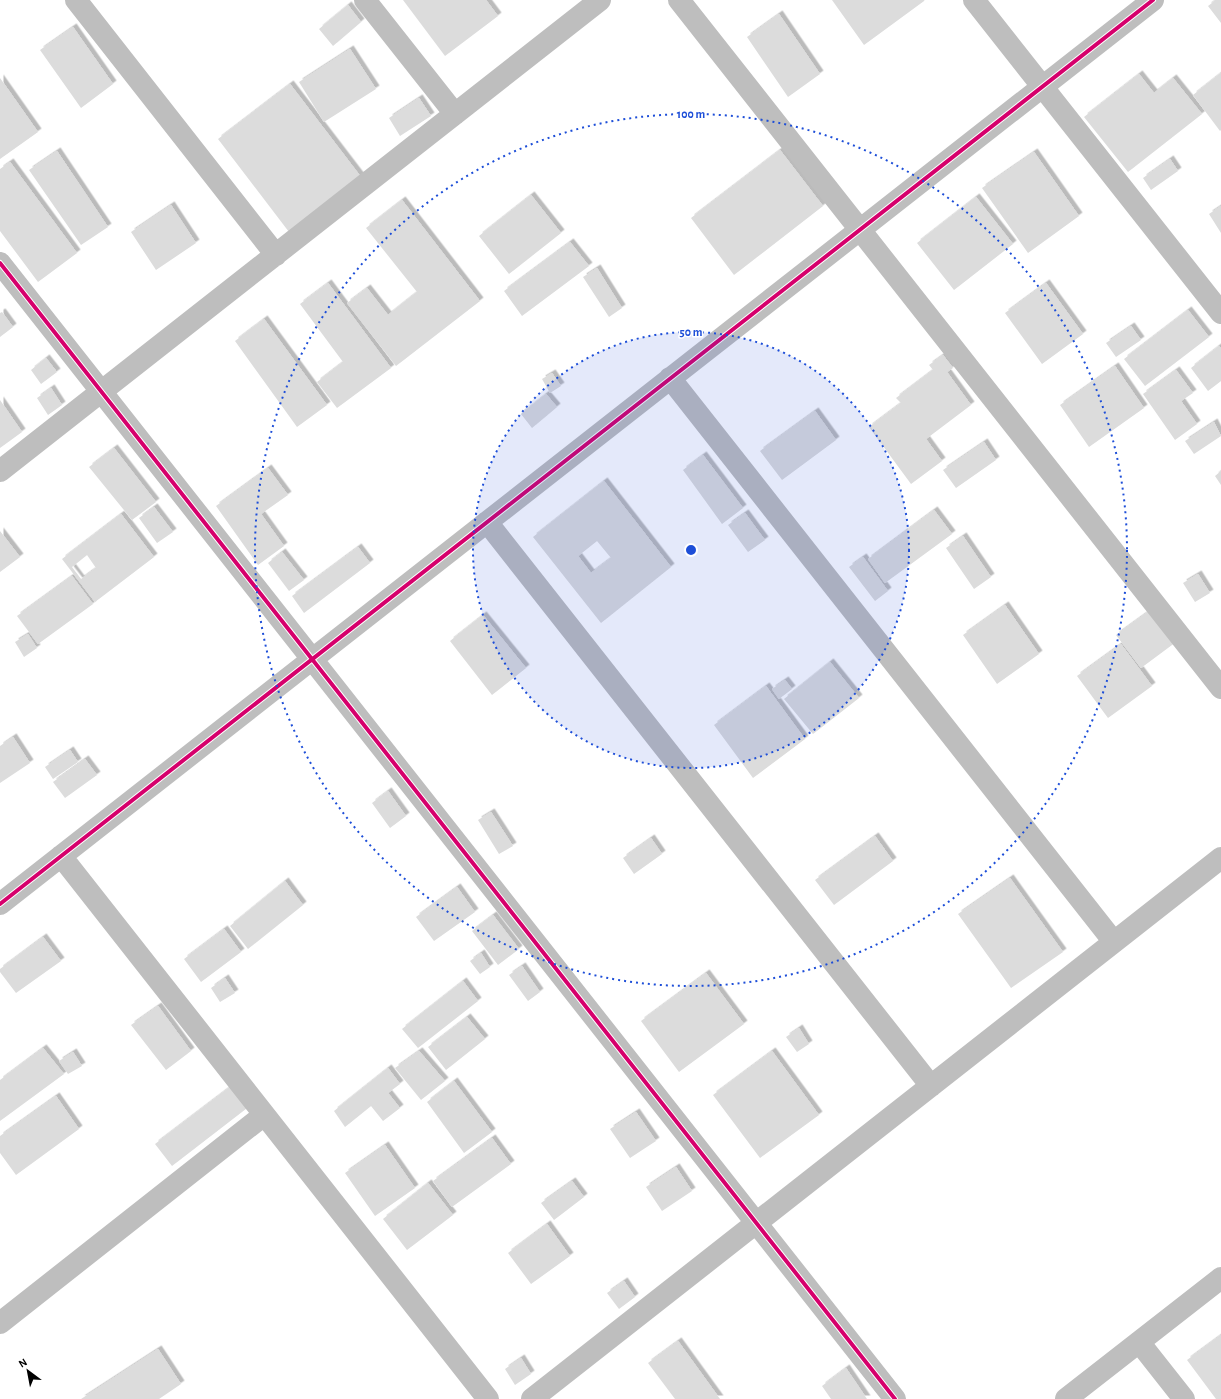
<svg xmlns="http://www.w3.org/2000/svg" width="1221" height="1399" font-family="'Alegreya Sans',sans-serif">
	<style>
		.building { fill: #dcdcdc; fill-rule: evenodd; filter: url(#shadow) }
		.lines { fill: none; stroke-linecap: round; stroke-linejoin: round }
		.minor { stroke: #bebebe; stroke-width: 22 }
		.cycleway-casing { stroke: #fff; stroke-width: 6 }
		.cycleway { stroke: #d6006c; stroke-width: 4 }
		.ring { fill: none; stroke: #1d4ed8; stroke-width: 2; stroke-dasharray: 2 4 }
		.centre { fill: #1d4ed8; stroke: #fff; stroke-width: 2 }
		.ring-label { font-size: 12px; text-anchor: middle; font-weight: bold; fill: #1d4ed8; stroke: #fff; stroke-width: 3; stroke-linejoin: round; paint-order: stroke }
	</style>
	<defs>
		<filter id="shadow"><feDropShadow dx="3.5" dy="-3.5" stdDeviation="0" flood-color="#0004"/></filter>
	</defs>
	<rect width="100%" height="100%" fill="#fff"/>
	<path class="building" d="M403 0H486L498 16 445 56Z
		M832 0H924V1L864 45Z
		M1216 0H1221V23L1208 6Z
		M348 5 361 22 333 46 319 29Z
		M779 14 820 74 788 97 747 37Z
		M73 27 113 84 81 108 40 50Z
		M350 49 376 89 324 122 299 82Z
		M1221 73V130L1220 131 1193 95Z
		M1139 74 1154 93 1173 78 1202 114 1128 172 1084 117Z
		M0 78 38 132 0 159Z
		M290 84 361 177 289 232 218 139Z
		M419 98 431 116 400 136 389 118Z
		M780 150 823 206 734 275 691 218Z
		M57 151 108 227 81 245 29 170Z
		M1034 152 1079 216 1028 253 982 188Z
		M1170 159 1178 171 1151 190 1143 178Z
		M10 162 77 253 38 282 0 231V169Z
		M531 195 561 233 509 274 479 236Z
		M976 197 1013 244 954 290 917 243Z
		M402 200 480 301 396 366 347 303 367 288 388 315 417 292 366 228Z
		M171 205 196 243 156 270 131 232Z
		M1221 206V233L1209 214Z
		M570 242 589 266 522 316 504 291Z
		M597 268 622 308 609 317 583 277Z
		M328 283 391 368 337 408 317 382 343 362 300 304Z
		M1046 283 1083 334 1042 364 1005 313Z
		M1188 310 1209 337 1145 386 1124 359Z
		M2 312 13 327 0 337V313Z
		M264 319 327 405 297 427 235 341Z
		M1131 326 1141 340 1116 357 1106 343Z
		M1219 346 1221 348V381L1208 391 1191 368Z
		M943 355 953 368 947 372 971 405 926 439 942 461 911 484 869 427 901 403 896 398 933 370 929 365Z
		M46 358 57 372 41 384 31 370Z
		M1115 366 1144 408 1089 447 1060 405Z
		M1176 370 1193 393 1181 401 1197 424 1175 440 1143 394Z
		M552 373 561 386 550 393 542 379Z
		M51 388 62 405 48 415 37 398Z
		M546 394 557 407 532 428 521 414Z
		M0 400 22 432 0 448Z
		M815 411 836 440 782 480 760 451Z
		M1214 422 1221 436 1194 454 1185 441Z
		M984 442 996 460 956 488 943 470Z
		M114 448 156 502 132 520 89 467Z
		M703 455 743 508 722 524 683 470Z
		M268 468 288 495 261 514 284 546 258 565 216 506Z
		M1221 471V485L1215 476Z
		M604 481 671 567 601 623 533 537ZM597 541 611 558 591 573 578 556Z
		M154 507 173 532 157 543 139 518Z
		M934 510 952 534 885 583 868 559Z
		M745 513 765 540 748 552 728 525Z
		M121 514 154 557 95 602 62 559ZM87 555 96 568 81 579 72 567Z
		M0 531 20 557 0 572Z
		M963 536 991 577 974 589 946 548Z
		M358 547 370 563 304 613 292 596Z
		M282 552 304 580 289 591 268 563Z
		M863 557 888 591 875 601 849 567Z
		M1198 574 1210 593 1195 602 1183 583Z
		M72 576 93 604 38 644 17 616Z
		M1005 605 1039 654 997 684 963 635Z
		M1152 609 1176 642 1141 668 1116 635Z
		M483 615 526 668 492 695 450 641Z
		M28 634 37 648 24 657 15 642Z
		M1121 644 1152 686 1108 718 1077 676Z
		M830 662 859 698 813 734 784 699Z
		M785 680 792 689 779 699 772 689Z
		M766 686 805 739 753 778 714 725Z
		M13 737 30 763 0 783V746Z
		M70 750 78 762 53 779 45 767Z
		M85 759 97 775 65 798 53 782Z
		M388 791 406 816 390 828 372 803Z
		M491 812 513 846 499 854 478 820Z
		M875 836 893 861 834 905 815 880Z
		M651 838 662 854 634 874 623 858Z
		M1010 878 1063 952 1011 988 958 914Z
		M285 881 303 905 248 949 230 926Z
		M457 887 475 912 434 941 416 917Z
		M493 915 519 949 498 965 472 931Z
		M224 929 241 952 201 982 184 959Z
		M43 937 61 961 16 993 0 972V969Z
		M481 953 490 967 480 974 470 961Z
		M522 966 540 992 528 1001 509 975Z
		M706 973 744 1024 679 1072 641 1021Z
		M225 978 235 993 220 1002 211 988Z
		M463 981 478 1001 418 1048 402 1029Z
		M158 1006 191 1051 166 1070 131 1025Z
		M467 1017 485 1039 446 1070 428 1047Z
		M799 1028 809 1044 797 1052 786 1037Z
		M43 1048 64 1074 0 1121V1080Z
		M419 1051 445 1081 421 1100 395 1068Z
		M772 1051 819 1115 760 1158 713 1095Z
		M73 1052 82 1066 68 1074 59 1061Z
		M388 1068 400 1084 388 1093 400 1108 383 1121 371 1106 345 1127 334 1111Z
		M454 1081 492 1132 464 1153 427 1102Z
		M234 1084 251 1105 172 1166 155 1144Z
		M56 1096 79 1129 16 1175 0 1153V1136Z
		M636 1112 656 1141 630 1158 610 1129Z
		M492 1138 511 1164 452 1207 433 1181Z
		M385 1145 415 1188 375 1216 345 1173Z
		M676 1167 692 1191 662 1211 646 1187Z
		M572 1181 584 1197 554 1220 541 1203Z
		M428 1183 453 1215 407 1250 383 1219Z
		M547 1224 570 1256 531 1284 508 1253Z
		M624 1281 635 1297 619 1309 607 1293Z
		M1221 1335V1399H1216L1187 1360Z
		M678 1341 720 1399H675L648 1363Z
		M158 1349 181 1384 159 1399H81Z
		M521 1358 531 1374 515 1385 505 1369Z
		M846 1368 867 1399H831L822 1386Z"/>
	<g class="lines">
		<path class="minor" d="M76 0 276 255
			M365 0 455 114
			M679 0 1221 688
			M974 0 1221 313
			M0 263 895 1399
			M670 378 1114 942
			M0 471 600 0
			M487 522 931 1086
			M61 856 488 1399
			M0 904 1153 0
			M0 1323 264 1115
			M1139 1342 1184 1399
			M532 1399 1221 858
			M1066 1399 1221 1278"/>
		<g class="cycleway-casing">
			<path id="cycleway" d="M0 263 895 1399
				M0 904 1153 0"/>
		</g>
		<use href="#cycleway" class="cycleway"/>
	</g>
	<circle cx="691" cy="550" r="218" fill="#1d4ed8" fill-opacity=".12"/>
	<g class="ring">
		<circle cx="691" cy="550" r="218"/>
		<circle cx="691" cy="550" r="436"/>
	</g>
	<circle cx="691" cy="550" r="6" class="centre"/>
	<g class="ring-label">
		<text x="691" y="118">100 m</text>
		<text x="691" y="336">50 m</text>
	</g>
	<g transform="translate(28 1371) rotate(328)" stroke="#ffffff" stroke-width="3" paint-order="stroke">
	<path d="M0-3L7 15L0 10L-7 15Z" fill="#000000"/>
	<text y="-6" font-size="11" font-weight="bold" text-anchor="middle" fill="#000000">N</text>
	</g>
</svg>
